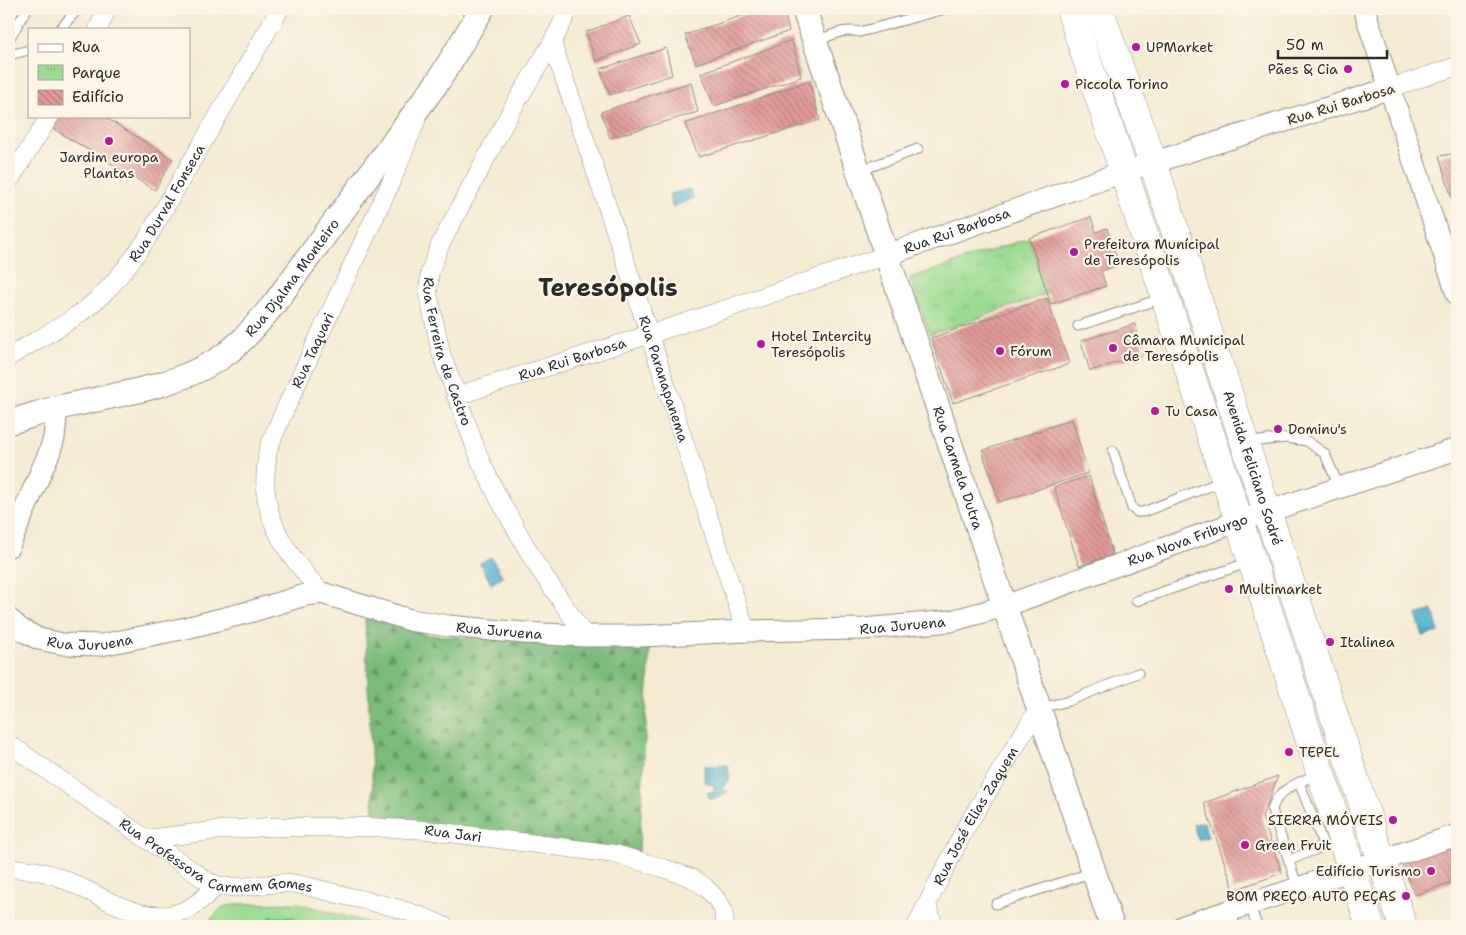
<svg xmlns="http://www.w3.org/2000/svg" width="1466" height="935" font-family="'Shantell Sans',sans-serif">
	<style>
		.green { fill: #9adb91; stroke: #62835e }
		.forest { fill: url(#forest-firs); stroke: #537353 }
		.park { fill: url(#park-tufts); stroke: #62835e }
		.water { fill: #4cadcb; stroke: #3c6c7b }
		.building { fill: url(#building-back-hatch) }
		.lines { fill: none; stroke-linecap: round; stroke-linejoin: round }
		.service-casing { stroke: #908b7f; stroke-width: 11 }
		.minor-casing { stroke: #908b7f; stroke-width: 19 }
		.tertiary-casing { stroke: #908b7f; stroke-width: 23 }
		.secondary-casing { stroke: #908b7f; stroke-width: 26 }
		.primary-casing { stroke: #908b7f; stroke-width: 29 }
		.service { stroke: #fff; stroke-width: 9 }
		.minor { stroke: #fff; stroke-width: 18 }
		.tertiary { stroke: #fff; stroke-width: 21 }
		.secondary { stroke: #fff; stroke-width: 24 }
		.primary { stroke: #fff; stroke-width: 28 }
		.poi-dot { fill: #b5179e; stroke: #fcf5e5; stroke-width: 2 }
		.labels { text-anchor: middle; stroke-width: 4.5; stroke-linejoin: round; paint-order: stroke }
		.poi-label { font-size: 14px; fill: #2b2b2b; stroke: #fcf5e5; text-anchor: start }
		.street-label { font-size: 14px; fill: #2b2b2b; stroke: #fcf5e5 }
		.town-label { font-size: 24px; font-weight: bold; fill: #2b2b2b; stroke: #fcf5e5 }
	</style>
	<defs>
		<pattern id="forest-firs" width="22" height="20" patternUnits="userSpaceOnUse" patternTransform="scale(1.25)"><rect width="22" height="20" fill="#7bbb7b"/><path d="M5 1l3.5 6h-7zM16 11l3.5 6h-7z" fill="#659865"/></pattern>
		<pattern id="park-tufts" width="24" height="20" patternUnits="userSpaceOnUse" patternTransform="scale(1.25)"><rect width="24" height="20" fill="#9adb91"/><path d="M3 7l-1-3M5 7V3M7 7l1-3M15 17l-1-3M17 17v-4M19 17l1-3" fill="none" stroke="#85bc7d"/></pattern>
		<pattern id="building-back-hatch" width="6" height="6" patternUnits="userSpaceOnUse" patternTransform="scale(1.25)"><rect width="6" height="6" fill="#e09997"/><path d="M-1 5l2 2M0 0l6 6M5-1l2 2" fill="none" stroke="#b67d7b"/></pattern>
	</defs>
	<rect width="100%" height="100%" fill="#fcf5e5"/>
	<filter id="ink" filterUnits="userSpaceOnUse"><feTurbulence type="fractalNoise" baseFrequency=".02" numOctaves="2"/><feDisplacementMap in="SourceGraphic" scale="10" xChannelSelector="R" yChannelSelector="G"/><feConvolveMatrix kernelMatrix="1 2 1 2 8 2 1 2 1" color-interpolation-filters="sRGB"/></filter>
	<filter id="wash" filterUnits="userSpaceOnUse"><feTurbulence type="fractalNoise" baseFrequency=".0096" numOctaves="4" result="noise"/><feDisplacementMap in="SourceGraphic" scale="20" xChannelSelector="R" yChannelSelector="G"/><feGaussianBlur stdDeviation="1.12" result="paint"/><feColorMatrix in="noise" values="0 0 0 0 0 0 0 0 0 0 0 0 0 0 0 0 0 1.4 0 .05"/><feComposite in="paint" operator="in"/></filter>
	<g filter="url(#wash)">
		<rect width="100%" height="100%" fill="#f5ebd3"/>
		<path class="green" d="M297 903 381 926H209L208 923 222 907 237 904Z"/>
		<path class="forest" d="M365 618 429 635 650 649 639 852 374 819Z"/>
		<path class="park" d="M1029 238 1047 294 930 335 910 278Z"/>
		<path class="water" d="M690 189 694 198 672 207 669 194Z
			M491 557 503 577 491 584 480 563Z
			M1433 610 1439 632 1423 636 1416 615Z
			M728 765 730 780 720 791H728L719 798 710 799 707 793 714 791V786L704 782V766Z
			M1204 822 1208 837 1198 840 1193 824Z
			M270 917 295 918V926H270Z"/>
		<g id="blocks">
			<path class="building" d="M761 9H783L789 31 696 64 685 35Z
				M629 16 641 44 596 61 586 32Z
				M792 40 801 77 714 106 701 73Z
				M666 48 672 75 610 95 600 69Z
				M809 81 820 120 699 157 685 124Z
				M691 82 698 112 610 138 601 112Z
				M59 116H103L173 159 155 190 52 128Z
				M1457 153V215L1439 156Z
				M1091 217 1096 232 1107 228 1119 265 1101 271 1106 286 1051 304 1029 238Z
				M1047 298 1069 364 953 403 931 338Z
				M1135 324 1144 354 1090 371 1081 341Z
				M1072 419 1088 473 999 502 982 451Z
				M1089 476 1113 555 1079 566 1054 487Z
				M1278 776 1262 817 1282 873 1234 890 1204 803Z
				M1457 841V880L1415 895 1401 862Z"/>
		</g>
	</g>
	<g filter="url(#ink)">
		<use href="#blocks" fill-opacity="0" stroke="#908b7f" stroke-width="1"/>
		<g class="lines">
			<g class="service-casing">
				<path id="service" d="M60 29 78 9
					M9 39 27 9
					M815 42C830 36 843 28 860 32L945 9
					M9 55 29 50
					M859 171 918 149
					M1078 326 1163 298
					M1249 442 1286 438 1307 441 1325 454 1339 487
					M1113 451 1132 508 1137 512H1143L1223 481
					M1136 601 1250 562
					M1040 708 1069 701 1138 673
					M1290 860 1319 848 1322 841 1299 782
					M1298 888 1272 810C1276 789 1302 781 1319 774
					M996 904 1093 872
					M1250 905 1257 926
					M1231 911 1235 926"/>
			</g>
			<g class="minor-casing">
				<g id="minor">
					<path id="s1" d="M569 9 552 43 511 111 440 245 430 272 428 293 441 353 480 460 498 497 534 561 585 636"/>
					<path d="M98 29 107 9"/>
					<path id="s2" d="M552 43C620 238 681 435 746 631"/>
					<path d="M1391 88 1457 66"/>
					<path d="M9 181 50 116"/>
					<path id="s3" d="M9 357C41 337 77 320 104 293 120 277 132 260 145 242L280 9"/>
					<path id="s4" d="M456 396 648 335 887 255"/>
					<path id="s5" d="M322 593C290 558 260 519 266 469 267 462 267 455 268 450 272 439 277 428 281 418L392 180 416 121"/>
					<path id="s6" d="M9 744 207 881C233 894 261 882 289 883 307 885 325 891 342 895 377 903 412 910 444 926"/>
					<path id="s7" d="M146 839 221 830 267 827H369L427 830 615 854 663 868 692 878 705 887 714 896 723 909 725 926"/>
					<path d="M9 869C25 868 42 871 58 877 95 891 141 928 183 911 196 906 207 895 217 886"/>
					<path d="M927 905 934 926"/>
					<path id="s8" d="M916 926 965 829 1038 709"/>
				</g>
			</g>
			<g class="tertiary-casing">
				<g id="tertiary">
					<path d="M1364 9 1457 294"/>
					<path id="s9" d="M887 255 1123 172 1391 88"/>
					<path d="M9 546 50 451 54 438 57 408"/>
					<path id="s10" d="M9 619 20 629 39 639 63 644 101 645 186 628 253 611 305 595 322 593 410 620 449 626 524 633 585 636H641L746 631 863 629 951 621 1005 606 1239 521 1457 449"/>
					<path d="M1184 926 1457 835"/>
				</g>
			</g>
			<g class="secondary-casing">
				<g id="secondary">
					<path id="s11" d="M804 9 1112 926"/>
					<path id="s12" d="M9 422C25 418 41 412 57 408 111 395 168 390 217 360 240 346 257 324 274 304L439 80 482 9"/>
				</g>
			</g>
			<g class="primary-casing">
				<g id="primary">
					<path d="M1070 9 1239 521 1370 926"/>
					<path id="s13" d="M1099 9 1153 163 1403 926"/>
				</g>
			</g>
			<use href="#service" class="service"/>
			<use href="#minor" class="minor"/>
			<use href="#tertiary" class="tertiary"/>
			<use href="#secondary" class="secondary"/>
			<use href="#primary" class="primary"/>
		</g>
	</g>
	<g class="poi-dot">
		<circle cx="1136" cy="47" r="5"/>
		<circle cx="1348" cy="69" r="5"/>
		<circle cx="1065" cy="84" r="5"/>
		<circle cx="109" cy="141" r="5"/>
		<circle cx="1074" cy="252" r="5"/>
		<circle cx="761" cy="344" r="5"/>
		<circle cx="1113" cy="348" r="5"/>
		<circle cx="1000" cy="351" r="5"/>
		<circle cx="1155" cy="411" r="5"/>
		<circle cx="1278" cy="429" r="5"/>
		<circle cx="1229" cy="589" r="5"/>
		<circle cx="1330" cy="642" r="5"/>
		<circle cx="1289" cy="752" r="5"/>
		<circle cx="1393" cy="820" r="5"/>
		<circle cx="1245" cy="845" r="5"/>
		<circle cx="1431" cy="871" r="5"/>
		<circle cx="1406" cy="896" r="5"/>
	</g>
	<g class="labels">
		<g class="poi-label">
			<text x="1146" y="52">UPMarket</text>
			<text x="1338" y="74" text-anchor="end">Pães &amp; Cia</text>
			<text x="1075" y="89">Piccola Torino</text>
			<text x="109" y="162" text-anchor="middle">Jardim europa<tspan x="109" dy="16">Plantas</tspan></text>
			<text x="1084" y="249">Prefeitura Munícipal<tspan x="1084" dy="16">de Teresópolis</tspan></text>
			<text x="771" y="341">Hotel Intercity<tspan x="771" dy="16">Teresópolis</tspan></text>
			<text x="1123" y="345">Câmara Municipal<tspan x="1123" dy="16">de Teresópolis</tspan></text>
			<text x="1010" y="356">Fórum</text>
			<text x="1165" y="416">Tu Casa</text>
			<text x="1288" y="434">Dominu's</text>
			<text x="1239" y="594">Multimarket</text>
			<text x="1340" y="647">Italinea</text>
			<text x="1299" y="757">TEPEL</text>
			<text x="1383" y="825" text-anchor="end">SIERRA MÓVEIS</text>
			<text x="1255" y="850">Green Fruit</text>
			<text x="1421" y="876" text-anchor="end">Edifício Turismo</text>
			<text x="1396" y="901" text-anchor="end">BOM PREÇO AUTO PEÇAS</text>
		</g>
		<g class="street-label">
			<text transform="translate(1341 104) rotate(-17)" y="5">Rua Rui Barbosa</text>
			<text dy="5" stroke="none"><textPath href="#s3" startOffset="225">Rua Durval Fonseca</textPath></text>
			<text dy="5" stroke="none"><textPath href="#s9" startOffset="74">Rua Rui Barbosa</textPath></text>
			<text dy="5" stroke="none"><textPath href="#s12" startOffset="330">Rua Djalma Monteiro</textPath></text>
			<text dy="5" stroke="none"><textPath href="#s5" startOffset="269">Rua Taquari</textPath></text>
			<text dy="5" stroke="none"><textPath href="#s1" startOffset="380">Rua Ferreira de Castro</textPath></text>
			<text dy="5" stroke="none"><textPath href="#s4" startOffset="122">Rua Rui Barbosa</textPath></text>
			<text dy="5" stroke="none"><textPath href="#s2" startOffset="354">Rua Paranapanema</textPath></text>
			<text dy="5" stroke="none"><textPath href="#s11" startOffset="484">Rua Carmela Dutra</textPath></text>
			<text dy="5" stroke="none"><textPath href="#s13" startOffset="484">Avenida Feliciano Sodré</textPath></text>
			<text dy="5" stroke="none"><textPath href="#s10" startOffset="1211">Rua Nova Friburgo</textPath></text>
			<text dy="5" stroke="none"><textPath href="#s10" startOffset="912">Rua Juruena</textPath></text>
			<text dy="5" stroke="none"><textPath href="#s10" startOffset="508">Rua Juruena</textPath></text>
			<text dy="5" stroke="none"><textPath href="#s10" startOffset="88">Rua Juruena</textPath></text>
			<text dy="5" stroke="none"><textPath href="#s8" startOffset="125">Rua José Elias Zaquem</textPath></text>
			<text dy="5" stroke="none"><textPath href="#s7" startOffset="308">Rua Jari</textPath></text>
			<text dy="5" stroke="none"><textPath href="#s6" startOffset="242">Rua Professora Carmem Gomes</textPath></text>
		</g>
		<g class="town-label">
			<text x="608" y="296">Teresópolis</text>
		</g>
	</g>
	<rect width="1466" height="935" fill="none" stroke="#fcf5e5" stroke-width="30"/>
	<rect x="28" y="28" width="162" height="90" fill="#fcf5e5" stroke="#a8a49b"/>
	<rect x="38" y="44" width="25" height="8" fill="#ffffff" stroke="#a8a49b"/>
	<text x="72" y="52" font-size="15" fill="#2b2b2b">Rua</text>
	<rect x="38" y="65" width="25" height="15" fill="url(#park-tufts)" stroke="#a8a49b"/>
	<text x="72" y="78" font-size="15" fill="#2b2b2b">Parque</text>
	<rect x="38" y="90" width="25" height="15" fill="url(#building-back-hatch)" stroke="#a8a49b"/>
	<text x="72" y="102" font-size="15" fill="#2b2b2b">Edifício</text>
	<path d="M1278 50v8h109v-8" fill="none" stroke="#2b2b2b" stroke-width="2.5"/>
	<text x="1286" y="50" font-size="15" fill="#2b2b2b" stroke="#fcf5e5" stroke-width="4" paint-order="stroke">50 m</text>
</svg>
